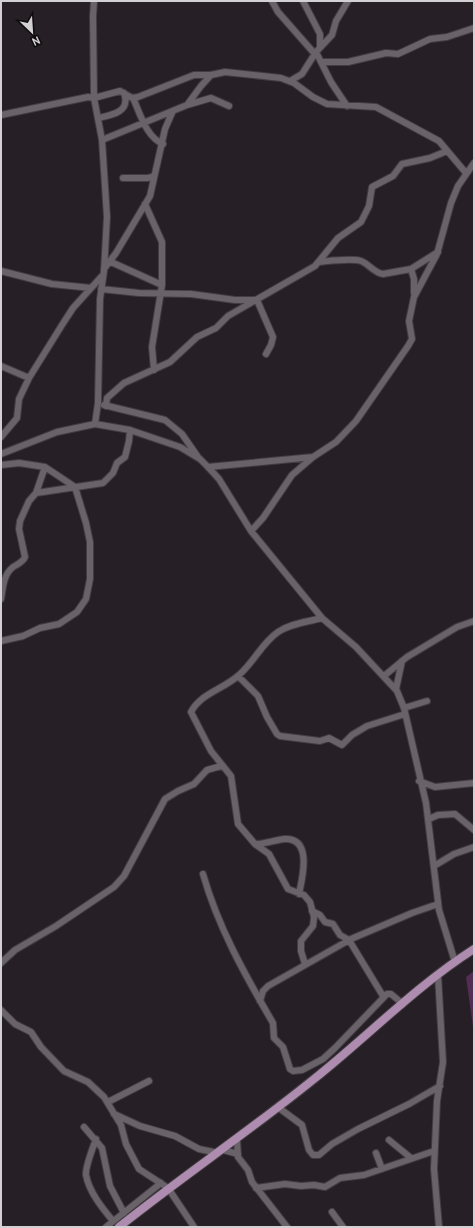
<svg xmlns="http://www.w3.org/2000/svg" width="475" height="1228" font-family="'PT Sans',sans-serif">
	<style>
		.green { fill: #532d54 }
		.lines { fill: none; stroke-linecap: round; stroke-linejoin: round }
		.minor-casing { stroke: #423d42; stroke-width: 8 }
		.major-casing { stroke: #423d42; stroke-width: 10 }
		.minor { stroke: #696269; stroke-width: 6 }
		.major { stroke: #ae8caf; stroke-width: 8 }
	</style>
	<rect width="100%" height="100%" fill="#262026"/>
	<path class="green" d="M474 971V1034L466 977Z"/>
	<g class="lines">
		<g class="minor-casing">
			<path id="minor" d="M94 1 93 16 94 98 102 140 107 217 104 271 100 299 98 403 95 424
				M272 1 278 12 314 53
				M303 1 320 34V47
				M316 52 331 82 347 106
				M322 62H348L386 53 398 54 430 39 447 37 474 28
				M290 81 302 74 316 52 332 35 336 21 348 1
				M133 98C140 113 146 137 163 144
				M187 105 211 98 229 106
				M1 115 88 97 94 98 120 91 132 98 138 97 194 75H211L225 72 281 78 294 83 313 97 327 104 376 107 439 141 466 173
				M98 118C112 115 131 112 124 93
				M102 140 187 105 201 86 211 75
				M123 178H148L154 176
				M145 204 162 242V285L152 347 154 370
				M111 262 162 285
				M319 262C330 261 351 258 361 261 369 264 374 273 383 274L411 269 438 252
				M104 269 116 253 150 196 165 129 172 113
				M411 269 414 279V293
				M1 271 52 284 91 288
				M101 289 139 293 191 294 235 300H257L273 337 271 345 266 354
				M1 366 29 378
				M104 405 165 420 182 434 198 457
				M106 406 107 398 124 383 170 362 197 337 216 328 228 316 315 266 338 238 361 222 369 206 372 187 393 176 402 164 430 158 447 151
				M1 437 17 418 19 399 29 378 62 325 73 308 102 276
				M1 454 57 432 95 424 130 430 180 447 200 459 208 467 219 479 251 531 322 618 356 647 397 691 404 708 426 803 439 910 455 962
				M1 465 19 463 45 467 75 487 86 523 90 542V579L86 599 77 612 59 624 40 628 23 636 1 641
				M208 467 313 457
				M36 493 103 483 113 473 117 463 125 457 129 441 130 430
				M251 531 263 518 292 475 313 457 336 442 356 421 408 346 412 339 409 321 414 297 437 254 451 203 458 186 474 163
				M1 599C3 588 3 575 13 567 18 564 23 562 25 557L19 529 20 521 29 501 36 493 45 467
				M238 676 258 696 267 717 277 734 280 736 320 741 329 738 342 745 352 735 367 726 405 714
				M384 676 407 657 457 627 474 621
				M396 689 402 661
				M404 708 427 701
				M419 781 435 787 474 783
				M429 819 438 815 455 814 474 830
				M255 844 269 854 288 889 304 895 310 902 314 917 313 926 301 941V951L305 964
				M434 866 454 854 474 847
				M203 874C218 927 245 975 273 1023L274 1038 283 1047 290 1069 293 1071 302 1070 323 1059 335 1048 387 994H391L403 1004
				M299 894C302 879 313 838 285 839 275 840 265 844 255 844L238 824 231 776 211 751 191 712C201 693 224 689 239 675 254 662 262 643 278 632 291 623 308 622 322 618
				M312 911 320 915 325 922 333 924 340 935 349 940 383 996
				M1 963 15 950 56 926 114 887 124 876 165 799 178 791 194 784 207 770 221 766
				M438 975 443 1062 437 1101 434 1169 439 1227
				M260 1001 263 991 268 986 351 939 412 913 438 904
				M1 1010 15 1024 31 1032 41 1047 64 1071 88 1082 104 1097 121 1125 126 1144 139 1169 168 1188 194 1227
				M108 1102 149 1081
				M279 1108 302 1125 309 1150 313 1155H319L332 1144 358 1129 409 1104 440 1086
				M114 1114 140 1126 175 1136 199 1149 218 1153
				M84 1127 102 1148 110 1186 124 1213
				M96 1139C93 1147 85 1168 86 1175 89 1192 103 1209 113 1221
				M237 1139 238 1157 248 1170 252 1182 287 1227
				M389 1140 411 1158
				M223 1150 238 1154
				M376 1153 382 1169
				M256 1188 285 1184 301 1186 314 1185 325 1187 340 1178 364 1175 434 1151
				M332 1212 343 1227
				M106 1227 161 1183"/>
		</g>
		<g class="major-casing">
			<path id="major" d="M119 1227C183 1176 251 1130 314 1079 368 1036 416 986 474 949"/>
		</g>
		<use href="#minor" class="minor"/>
		<use href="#major" class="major"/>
	</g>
	<rect width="475" height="1228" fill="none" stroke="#d3d0d3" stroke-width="4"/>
	<g transform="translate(32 32) rotate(155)" stroke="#0e0b0e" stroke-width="3" paint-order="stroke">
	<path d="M0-3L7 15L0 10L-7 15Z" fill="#d3d0d3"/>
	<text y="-6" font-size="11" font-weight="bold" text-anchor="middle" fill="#d3d0d3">N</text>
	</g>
</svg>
